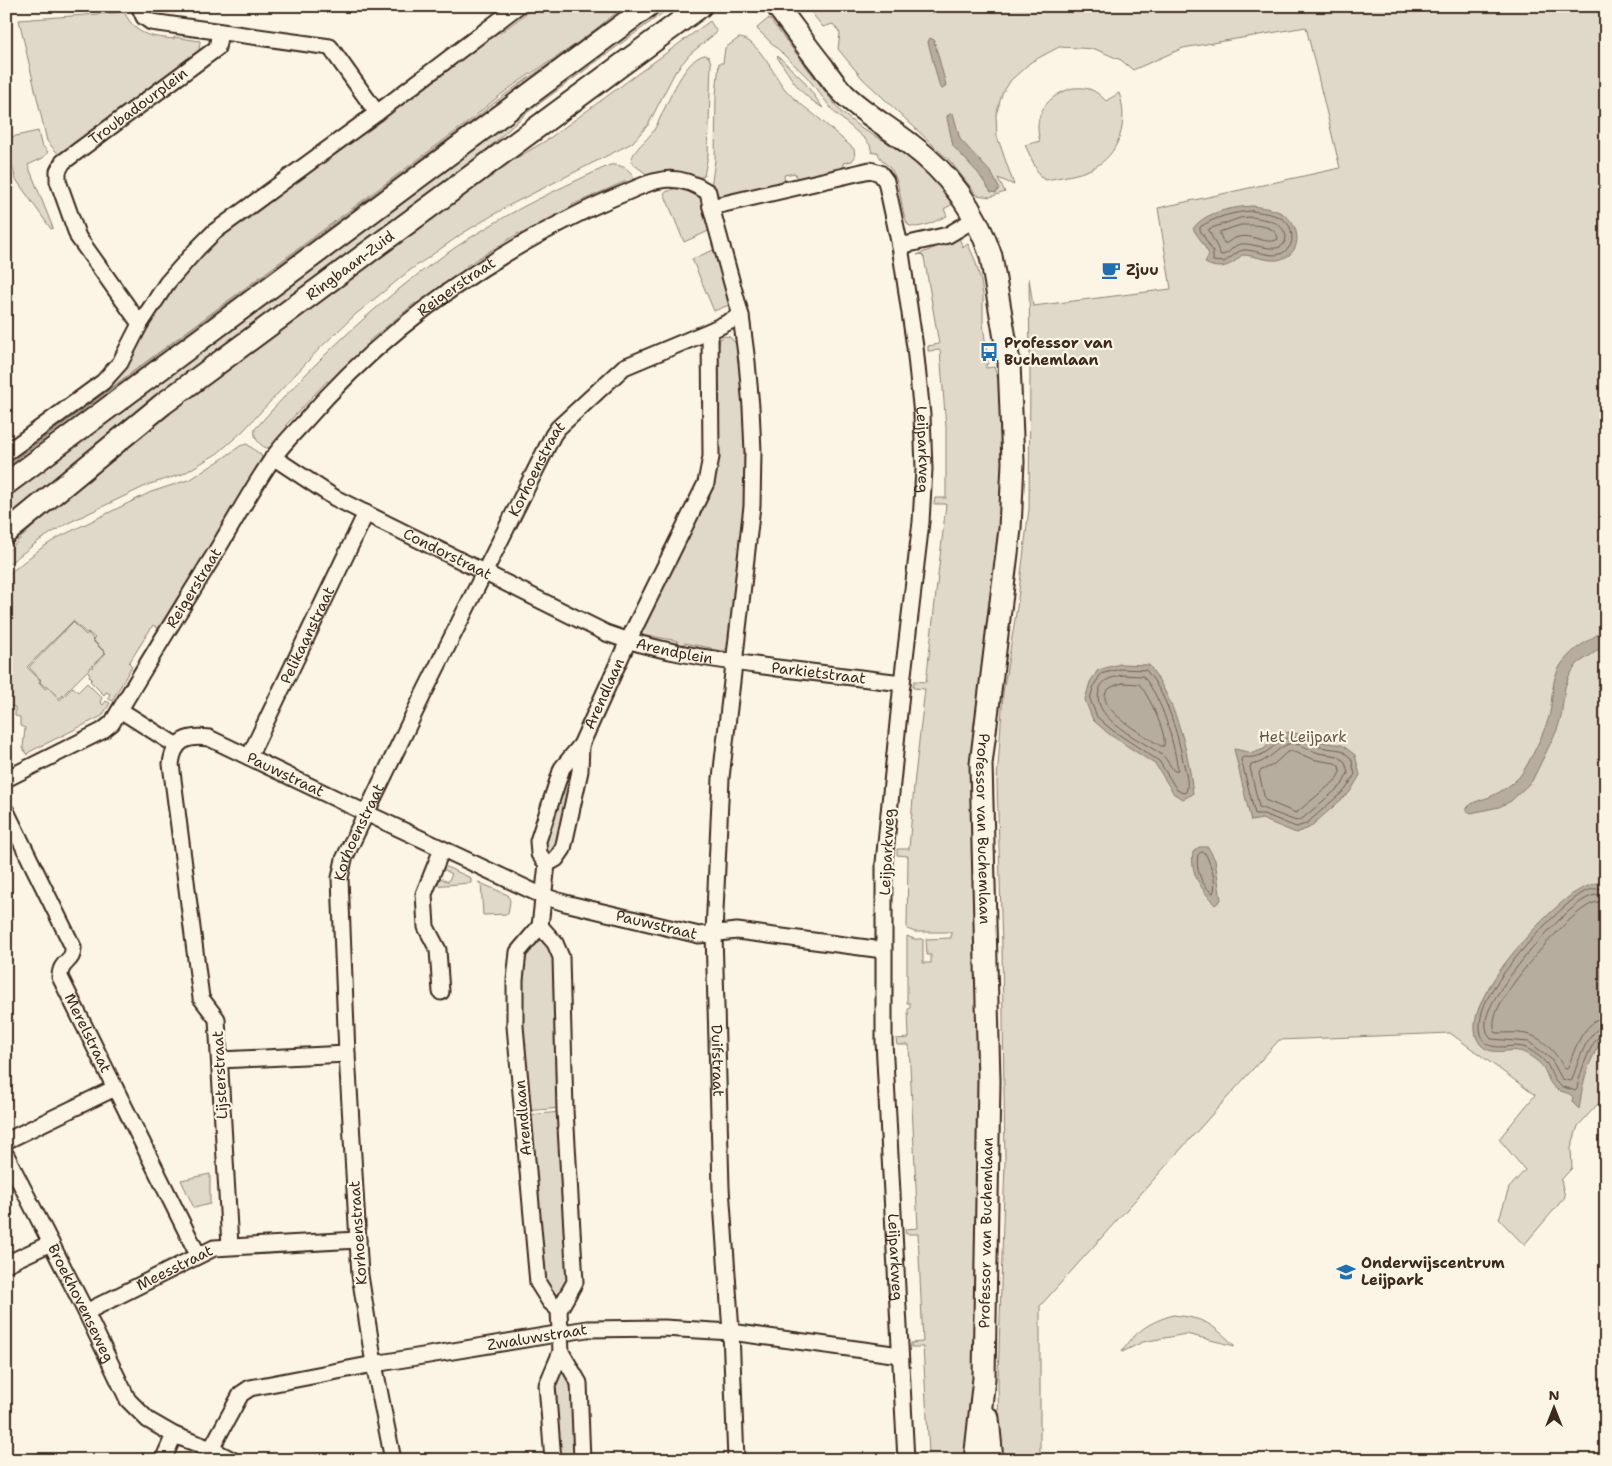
<svg xmlns="http://www.w3.org/2000/svg" width="1612" height="1466" font-family="'Shantell Sans',sans-serif">
	<style>
		.green { fill: #e0d8c8; stroke: #8e8173 }
		.water { fill: #b7ad9e; stroke: #85796b }
		.lines { fill: none; stroke-linecap: round; stroke-linejoin: round }
		.shore { stroke: #6d5e51; stroke-width: 1 }
		.street-casing { stroke: #3b2a1e; stroke-width: 19 }
		.secondary-casing { stroke: #3b2a1e; stroke-width: 25 }
		.street { stroke: #fcf5e5; stroke-width: 15 }
		.secondary { stroke: #fcf5e5; stroke-width: 21 }
		.labels { text-anchor: middle; stroke-width: 4.5; stroke-linejoin: round; paint-order: stroke }
		.street-label { font-size: 15px; fill: #3b2a1e; stroke: #fcf5e5 }
		.poi-label { font-size: 15px; font-weight: bold; fill: #3b2a1e; stroke: #fcf5e5; text-anchor: start }
		.park-label { font-size: 15px; fill: #645648; stroke: #fcf5e5 }
	</style>
	<rect width="100%" height="100%" fill="#fcf5e5"/>
	<filter id="ink" filterUnits="userSpaceOnUse"><feTurbulence type="fractalNoise" baseFrequency=".02" numOctaves="2"/><feDisplacementMap in="SourceGraphic" scale="10" xChannelSelector="R" yChannelSelector="G"/><feConvolveMatrix kernelMatrix="1 2 1 2 8 2 1 2 1" color-interpolation-filters="sRGB"/></filter>
	<g filter="url(#ink)">
		<path class="green" d="M536 6H625C602 24 579 43 554 59 525 77 496 96 471 120L6 466V462L118 378 131 359 153 318 174 285 205 249 240 220 243 223 277 197 275 193 318 162 321 165 355 140 353 136 413 92 416 95 451 68 449 65 497 29 500 33Z
			M628 6H633L6 472V467L472 121C498 98 527 79 556 59 581 43 604 24 628 6Z
			M806 6H1606V1095L1578 1126 1571 1148 1572 1168 1561 1180 1565 1197 1524 1245 1499 1219 1509 1188 1525 1170 1499 1139 1535 1095 1450 1033 1279 1040 1040 1306V1460H999L998 1379 1005 1161 1002 947 997 782 1003 693 1017 607 1029 509 1030 371 1029 278 1033 306 1171 289 1158 208 1340 168 1306 27 1183 48 1133 70 1121 60 1095 49 1059 47 1031 62 1011 80 1002 94 996 115 997 136 1014 185 998 178 1005 192 990 197 977 195 950 161 862 78 838 49 840 33 833 24 823 27Z
			M661 8 664 12 528 112 466 168 6 520V499L40 469Z
			M124 12C137 36 148 36 174 39V37L200 41 199 53 61 157 47 141 19 20Z
			M769 18 841 112 862 129 894 146 919 166 939 186 953 204 944 209 947 216C937 220 919 231 908 225 900 210 902 190 894 174 890 165 880 162 878 152L872 153 870 145 865 139 834 112 807 77 758 30 757 28Z
			M710 21 717 32 690 54 675 72 648 125 632 143 508 206 463 233 409 271 356 314 320 348 243 431 218 453 183 474 150 484 66 524 40 540 6 566V553L65 495 136 437 480 180 547 140Z
			M739 38C757 38 774 75 784 88 795 101 809 110 822 121 833 130 843 140 854 149L855 157 852 161 843 163 844 169 797 180 795 173 784 175 785 183 725 197 716 194 711 187 715 160 716 95 719 63H723L725 48Z
			M705 55 709 57 711 63 708 155 704 176 698 178 683 173 670 171 648 175 633 164 631 161C634 148 647 141 654 130 664 113 683 58 705 55Z
			M778 56 803 80 823 108C798 93 793 80 777 57Z
			M1073 88C1089 87 1094 89 1106 101L1119 93C1129 121 1120 156 1091 169 1078 175 1061 177 1046 180L1040 177 1025 145 1040 141C1032 114 1048 95 1073 88Z
			M38 131 41 144 48 152 43 158 28 165 53 228 51 229 15 178 7 138Z
			M610 165C619 164 629 168 633 176L632 183 628 184 626 181 572 205 573 209 521 237 519 233 466 266 468 270 417 306 415 303 369 341 371 344 331 384 327 381 286 425 289 428 273 447 266 448C259 444 253 438 255 429 325 350 400 279 491 225 529 202 569 184 610 165Z
			M682 185 697 193 702 199 711 230 684 242 664 193Z
			M959 238 963 247 968 244 975 260 981 281 983 295V323L988 364H986V368L994 367 1002 391 1003 504 992 604 979 692 975 733 979 1086 978 1214 970 1460H929L928 1458 917 1459V1454L929 1453 923 1347H911V1343L923 1342 918 1234H906L905 1229 918 1228 909 1045H897L896 1039 909 1038 908 1009 910 1008V1003H907V936L914 939H923V963H931V955H927L926 939 951 938V932H915L907 929 908 856 897 855V849H909L914 785 925 689 913 688 914 681 926 682 946 504H934L935 498H946V428L940 350 928 351V346L939 344 924 257 921 254 917 255Z
			M716 249 729 305 714 311 692 259Z
			M724 336 730 337 734 342H739L746 401 747 496 729 646 721 653 711 652V648L684 643 683 646 678 645V641L651 636 650 640 643 637 641 631 711 483 714 344H719L720 339Z
			M247 444 261 455 263 461 162 631 153 625 129 663 132 666 112 701 108 698 110 694 106 692 104 695 90 681 92 679 89 676 90 674 88 672 106 653 93 640 95 638 88 632 86 633 73 621 27 667 40 680 39 682 45 689 48 687 60 700 73 687 78 692 87 683 102 698 100 702 103 705 106 701 110 703 102 716 29 752 27 755 23 748 25 728 20 726V717L15 716V707L9 706 10 698 6 696V576L40 549 59 537 151 492 191 479 222 459 240 446Z
			M73 622 86 635 88 633 93 639 92 640 105 653 60 698 47 686 45 687 40 682 41 680 29 667Z
			M571 768 574 769 560 842 549 856 545 850 544 844 569 770Z
			M442 865 471 878V883L432 886 437 876 448 882 452 874 441 868Z
			M478 882 508 895 510 901 508 914 483 915 481 883H479Z
			M538 938 544 940 554 954 561 1108 526 1111 519 1009 524 954Z
			M561 1112 568 1280 558 1298H556L544 1283 527 1115Z
			M210 1174V1204L194 1208 181 1180Z
			M1173 1315C1205 1318 1212 1324 1235 1346L1186 1334 1143 1342 1122 1352C1135 1331 1150 1322 1173 1315Z
			M564 1371 573 1384 578 1460H557L551 1391 560 1373Z"/>
		<path class="water" d="M930 38 934 40 946 85 943 89 940 88 928 42Z
			M950 114H953L954 117 960 139 992 174 999 188 996 193 991 192 978 173 953 146 947 118V116Z
			M1253 206C1262 208 1274 208 1283 214 1302 226 1303 256 1277 260 1265 261 1254 255 1242 255 1231 266 1220 271 1205 263L1209 254 1200 239 1193 229C1204 212 1233 207 1253 206Z
			M1606 629V645L1577 664 1569 676 1565 687 1561 717 1557 730 1532 781 1511 801 1499 807 1471 813 1466 810C1470 801 1484 800 1492 796 1502 791 1513 784 1520 776 1529 764 1547 727 1550 713 1553 695 1551 677 1563 662 1574 647 1592 639 1606 629Z
			M1120 664 1149 665C1176 703 1188 748 1193 794L1183 799 1174 794 1156 765 1109 734 1093 720 1085 700 1090 682 1098 670Z
			M1289 732 1304 735 1321 742 1342 745 1355 755 1360 775 1350 792 1309 828 1296 833 1262 819 1251 821 1234 749 1253 753 1264 749 1276 736Z
			M1199 847H1208L1215 860 1221 900 1215 905C1201 888 1190 874 1193 852Z
			M1596 883H1606V1034C1596 1049 1588 1064 1584 1081 1581 1091 1581 1100 1579 1109L1572 1102 1573 1097C1568 1091 1560 1093 1554 1087 1548 1082 1547 1073 1543 1067 1539 1062 1531 1056 1525 1053 1511 1046 1493 1058 1481 1045 1451 1011 1540 919 1566 899 1575 891 1585 887 1596 883Z"/>
		<g class="lines">
			<path class="shore" d="M1252 211C1265 213 1283 214 1290 227 1292 233 1293 241 1290 246 1278 264 1259 249 1243 250 1237 251 1230 259 1224 262L1213 261V252L1200 230V227C1215 217 1234 212 1252 211Z
				M1252 217C1266 220 1281 220 1286 236 1285 259 1254 242 1241 244 1232 245 1230 255 1221 255L1209 231V229L1240 218Z
				M1241 225C1253 225 1276 224 1278 239 1265 248 1247 226 1227 243H1224L1220 235V232Z
				M1121 669 1146 670C1168 696 1177 732 1184 765 1186 773 1189 784 1186 792L1183 793 1177 790 1159 761 1112 730 1097 717 1090 699 1094 685 1101 674Z
				M1122 675 1143 676C1164 702 1172 737 1178 769L1177 771H1174C1170 766 1167 759 1162 755 1144 741 1091 720 1099 691 1102 679 1111 678 1122 675Z
				M1123 683 1139 684C1148 694 1167 733 1164 746H1161C1145 736 1071 695 1123 683Z
				M1290 737 1302 739 1320 747 1341 750 1351 758 1355 774 1346 789 1306 824 1296 827 1264 814H1255L1241 759 1243 757C1267 760 1271 743 1290 737Z
				M1291 743 1300 745 1318 753 1338 756 1345 762 1348 773 1342 785 1303 818 1296 821 1259 807 1250 767 1251 765C1270 762 1275 748 1291 743Z
				M1291 751 1316 760 1335 763 1339 766 1340 772 1336 780 1296 813 1265 800 1259 773 1260 771 1273 765 1286 753Z
				M1201 852 1205 853C1210 862 1218 884 1213 893 1201 886 1195 868 1198 855Z
				M1606 888C1598 888 1590 889 1584 892 1556 908 1492 979 1483 1009 1480 1019 1478 1030 1483 1039 1491 1054 1513 1042 1526 1048 1533 1051 1542 1058 1547 1064 1551 1070 1552 1079 1558 1084 1562 1088 1570 1088 1575 1091L1577 1089C1579 1076 1592 1034 1606 1032
				M1606 894C1599 894 1593 895 1587 898 1560 912 1501 981 1489 1010 1485 1019 1484 1031 1491 1039L1529 1042 1551 1059 1562 1079 1570 1081 1572 1080C1577 1065 1588 1027 1606 1026
				M1606 901C1601 902 1595 902 1591 904 1566 916 1505 987 1496 1013 1494 1019 1493 1026 1495 1032L1498 1033C1507 1033 1517 1032 1526 1034 1543 1037 1557 1054 1564 1068L1566 1069 1568 1068C1574 1050 1584 1019 1606 1018"/>
			<g class="street-casing">
				<g id="street">
					<path d="M139 6 144 17 151 22 330 47 377 113"/>
					<path d="M711 207 741 316"/>
					<path d="M900 246 948 235 975 219"/>
					<path id="s1" d="M140 324 78 237 58 181V171L63 162 217 48 220 32"/>
					<path d="M6 453 103 382 120 363 140 324 167 283 197 249 214 232 377 113 518 6"/>
					<path id="s2" d="M273 457 335 498 606 633C660 653 719 660 777 668 819 673 860 678 902 683"/>
					<path d="M120 710 177 746"/>
					<path id="s3" d="M249 757 366 513"/>
					<path id="s4" d="M6 779 102 731 112 723C144 668 178 614 211 560 232 526 250 491 273 458 282 445 295 432 306 420 382 332 479 263 582 212 596 205 610 199 625 193 657 179 675 171 708 192L711 207 870 170 880 173 886 181 900 246 915 347 922 415 924 469 921 522 902 683 884 863V1041L906 1460"/>
					<path id="s5" d="M6 811 73 947C74 963 60 960 60 977L198 1255"/>
					<path d="M547 864 556 859 563 849 580 771 581 745"/>
					<path d="M540 926 555 943 561 957 565 1110 575 1282 559 1310 561 1352 579 1383 582 1460"/>
					<path d="M441 992 438 950 426 927 424 894 442 849"/>
					<path d="M220 1060 347 1054"/>
					<path d="M6 1141 115 1088"/>
					<path id="s6" d="M6 1155 86 1312 128 1400 148 1420 174 1435 211 1449 232 1460"/>
					<path id="s7" d="M230 1246 217 1019 201 998 171 764C174 740 187 735 209 738L366 813 543 896 565 903 699 935 737 931 883 950"/>
					<path d="M6 1264 51 1243"/>
					<path id="s8" d="M559 1310 550 1302 538 1283 515 1026V980L518 952 540 926 547 864 539 854 538 841 562 768 581 745 628 641 706 483 711 457 710 331 741 316 747 362 751 407 753 452 752 506 721 778 714 933 721 1188 731 1332 736 1460"/>
					<path id="s9" d="M86 1312 214 1248 358 1240"/>
					<path id="s10" d="M211 1449 241 1394 250 1388 374 1364 587 1329 664 1328 731 1332 900 1355"/>
					<path d="M163 1460 174 1435"/>
					<path id="s11" d="M393 1460 374 1364 360 1275 347 1054 340 878 344 859 423 695 553 435 558 428 624 367 710 331"/>
					<path d="M553 1460 547 1385 561 1352"/>
				</g>
			</g>
			<g class="secondary-casing">
				<g id="secondary">
					<path id="s12" d="M777 6C792 26 807 47 823 67 829 76 836 86 844 94 864 113 888 127 910 144 948 172 976 211 991 256L1009 362 1013 462 1010 529 981 764 989 1081 984 1378 975 1460"/>
					<path d="M6 484 648 6"/>
					<path id="s13" d="M6 533 163 404 701 6"/>
					<path d="M988 1418 992 1460"/>
				</g>
			</g>
			<use href="#street" class="street"/>
			<use href="#secondary" class="secondary"/>
		</g>
	</g>
	<defs>
		<g id="cafe-bare" transform="scale(1.5)"><path d="M-5.5-4.5H6V0H3Q3 3.5 0 3.5H-2.5Q-5.5 3.5-5.5 0ZM3-3.2v2h1.7v-2ZM-6 4.5H4V6H-6Z" fill="#1f6fb2" stroke="#fcf5e5" stroke-width="2.5" paint-order="stroke"/></g>
		<g id="bus-bare" transform="scale(1.5)"><path d="M-5-6H5V4H4V6H2V4H-2V6H-4V4H-5ZM-3.5-4V0h7V-4ZM-3.5 1.2v1.5H-2V1.2ZM2 1.2v1.5H3.5V1.2Z" fill="#1f6fb2" stroke="#fcf5e5" stroke-width="2.5" paint-order="stroke"/></g>
		<g id="school-bare" transform="scale(1.5)"><path d="M0-5L7-2L0 1L-7-2ZM-4 1L0 2.5L4 1V4Q0 6-4 4Z" fill="#1f6fb2" stroke="#fcf5e5" stroke-width="2.5" paint-order="stroke"/></g>
	</defs>
	<g fill-rule="evenodd">
		<use href="#cafe-bare" x="1111" y="270"/>
		<use href="#bus-bare" x="989" y="352"/>
		<use href="#school-bare" x="1346" y="1272"/>
	</g>
	<g class="labels">
		<g class="street-label">
			<text dy="5" stroke="none"><textPath href="#s1" startOffset="280">Troubadourplein</textPath></text>
			<text dy="5" stroke="none"><textPath href="#s13" startOffset="436">Ringbaan-Zuid</textPath></text>
			<text dy="5" stroke="none"><textPath href="#s4" startOffset="682">Reigerstraat</textPath></text>
			<text dy="5" stroke="none"><textPath href="#s4" startOffset="1434">Leijparkweg</textPath></text>
			<text dy="5" stroke="none"><textPath href="#s11" startOffset="1040">Korhoenstraat</textPath></text>
			<text dy="5" stroke="none"><textPath href="#s2" startOffset="200">Condorstraat</textPath></text>
			<text dy="5" stroke="none"><textPath href="#s4" startOffset="278">Reigerstraat</textPath></text>
			<text dy="5" stroke="none"><textPath href="#s3" startOffset="135">Pelikaanstraat</textPath></text>
			<text dy="5" stroke="none"><textPath href="#s2" startOffset="448">Arendplein</textPath></text>
			<text dy="5" stroke="none"><textPath href="#s2" startOffset="594">Parkietstraat</textPath></text>
			<text dy="5" stroke="none"><textPath href="#s8" startOffset="652">Arendlaan</textPath></text>
			<text dy="5" stroke="none"><textPath href="#s7" startOffset="628">Pauwstraat</textPath></text>
			<text dy="5" stroke="none"><textPath href="#s12" startOffset="910">Professor van Buchemlaan</textPath></text>
			<text dy="5" stroke="none"><textPath href="#s11" startOffset="635">Korhoenstraat</textPath></text>
			<text transform="translate(887 852) rotate(-87)" y="5">Leijparkweg</text>
			<text dy="5" stroke="none"><textPath href="#s7" startOffset="1030">Pauwstraat</textPath></text>
			<text dy="5" stroke="none"><textPath href="#s5" startOffset="248">Merelstraat</textPath></text>
			<text dy="5" stroke="none"><textPath href="#s8" startOffset="1820">Duifstraat</textPath></text>
			<text transform="translate(220 1075) rotate(-93)" y="5">Lijsterstraat</text>
			<text transform="translate(523 1118) rotate(-95)" y="5">Arendlaan</text>
			<text transform="translate(358 1233) rotate(-94)" y="5">Korhoenstraat</text>
			<text transform="translate(986 1233) rotate(-89)" y="5">Professor van Buchemlaan</text>
			<text dy="5" stroke="none"><textPath href="#s4" startOffset="2244">Leijparkweg</textPath></text>
			<text dy="5" stroke="none"><textPath href="#s9" startOffset="99">Meesstraat</textPath></text>
			<text dy="5" stroke="none"><textPath href="#s6" startOffset="166">Broekhovenseweg</textPath></text>
			<text dy="5" stroke="none"><textPath href="#s10" startOffset="365">Zwaluwstraat</textPath></text>
		</g>
		<g class="poi-label">
			<text x="1126" y="275">Zjuu</text>
			<text x="1004" y="348">Professor van<tspan x="1004" dy="17">Buchemlaan</tspan></text>
			<text x="1361" y="1268">Onderwijscentrum<tspan x="1361" dy="17">Leijpark</tspan></text>
		</g>
		<g class="park-label">
			<text x="1303" y="742">Het Leijpark</text>
		</g>
	</g>
	<rect width="1612" height="1466" fill="none" stroke="#fcf5e5" stroke-width="25"/>
	<rect x="12" y="12" width="1587" height="1441" fill="none" stroke="#3b2a1e" stroke-width="2" filter="url(#ink)"/>
	<g transform="translate(1554 1408)" stroke="#fcf5e5" stroke-width="4" paint-order="stroke">
	<path d="M0-4L9 19L0 12L-9 19Z" fill="#3b2a1e"/>
	<text y="-8" font-size="14" font-weight="bold" text-anchor="middle" fill="#3b2a1e">N</text>
	</g>
</svg>
